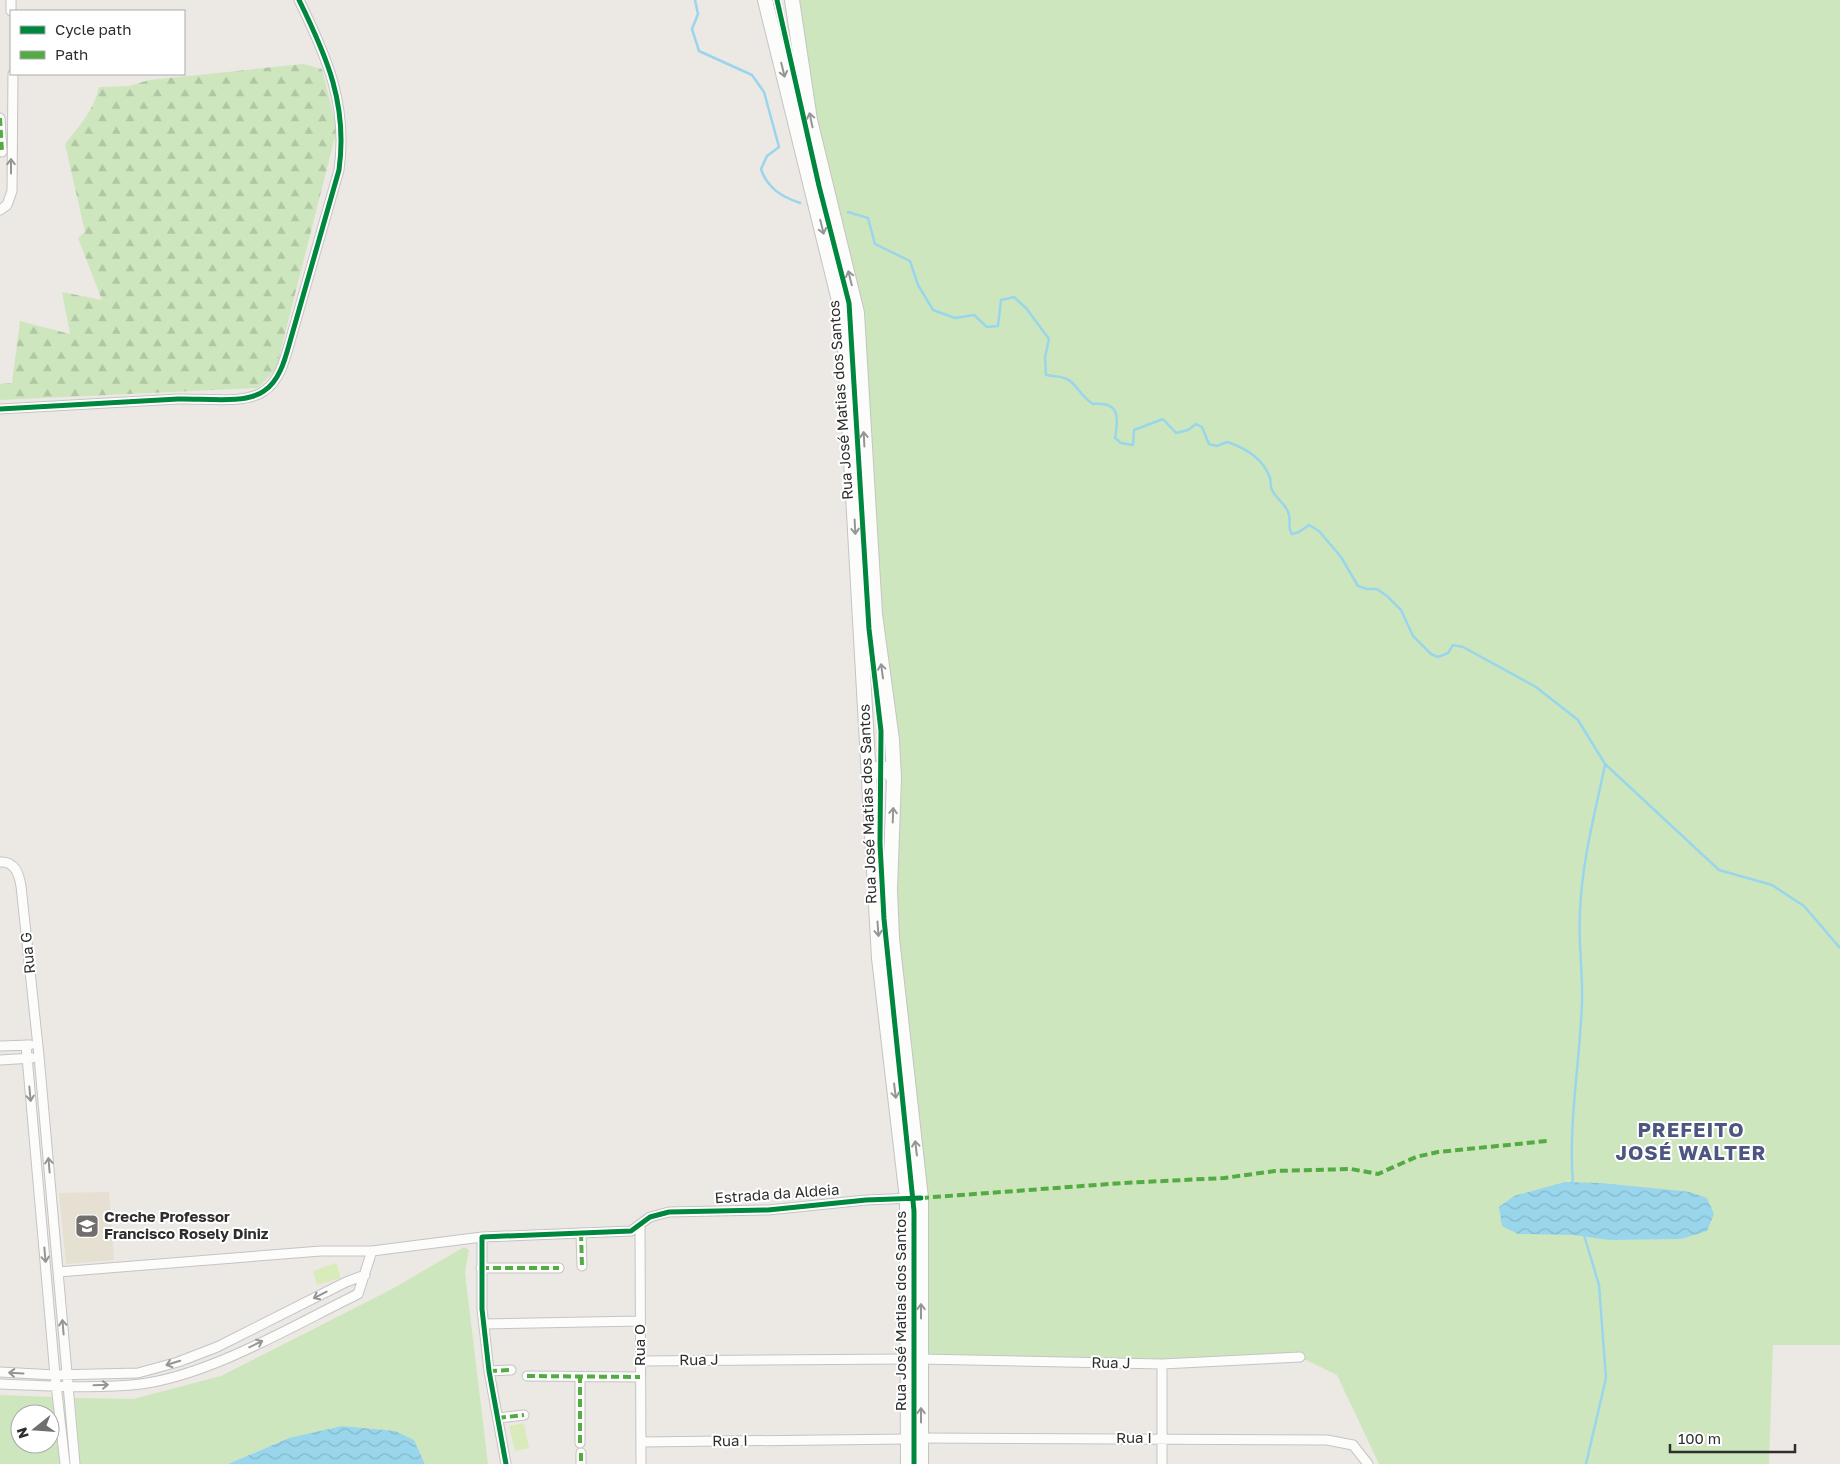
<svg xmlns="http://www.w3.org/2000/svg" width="1840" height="1464" font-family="'Golos Text',sans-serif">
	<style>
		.education { fill: #e6e0d3 }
		.grass { fill: #cee6be; fill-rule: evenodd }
		.forest { fill: url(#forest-firs) }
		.pitch { fill: #d9eabb }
		.water { fill: url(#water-waves) }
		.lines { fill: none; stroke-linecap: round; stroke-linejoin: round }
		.stream { stroke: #99d6ec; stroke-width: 2.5 }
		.minor-casing { stroke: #c5c4c5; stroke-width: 11 }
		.secondary-casing { stroke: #c5c4c5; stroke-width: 16 }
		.minor { stroke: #fcfcfb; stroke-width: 9 }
		.secondary { stroke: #fcfcfb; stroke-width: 14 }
		.quiet { stroke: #54ab44; stroke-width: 4; stroke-dasharray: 8 4; stroke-linecap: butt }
		.cycleway-casing { stroke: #fff; stroke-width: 8 }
		.cycleway { stroke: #00873e; stroke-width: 5 }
		.oneway { stroke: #959594 }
		.labels { text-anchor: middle; stroke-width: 4; stroke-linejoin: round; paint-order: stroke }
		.street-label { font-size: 15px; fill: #2e2e2e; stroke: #fff }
		.poi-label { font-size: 15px; font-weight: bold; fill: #2e2e2e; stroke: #fff; text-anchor: start }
		.district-label { font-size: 20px; font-weight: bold; letter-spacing: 1px; fill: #4d5680; stroke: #fff }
	</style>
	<defs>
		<pattern id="forest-firs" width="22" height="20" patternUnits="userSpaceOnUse" patternTransform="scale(1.25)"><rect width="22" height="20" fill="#cee6be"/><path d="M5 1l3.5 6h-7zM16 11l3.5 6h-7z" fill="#b1c6a4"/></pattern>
		<pattern id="water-waves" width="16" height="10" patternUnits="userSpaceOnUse" patternTransform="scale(1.25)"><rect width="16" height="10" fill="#99d6ec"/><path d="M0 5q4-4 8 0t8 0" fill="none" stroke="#84b8cb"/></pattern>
	</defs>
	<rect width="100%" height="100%" fill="#ece8e4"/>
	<path class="education" d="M109 1192 114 1260 66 1264 59 1193Z"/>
	<path class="grass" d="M792 0H1840V1345H1773L1769 1464H1379L1337 1375 1300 1357 1162 1364 921 1359V1198L896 986 894 778 858 328 810 120Z
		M464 1247 469 1250 465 1273 488 1464H425L414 1440 289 1438 228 1464H80L75 1398 133 1399 221 1376 394 1288Z
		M0 1395 52 1397 58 1424 62 1464H0ZM20 1414H50V1444H20Z"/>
	<path class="forest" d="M303 64 322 69 337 129 276 369 258 388 0 400V384L12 383 20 321 70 334 62 292 102 300 78 238 85 232 65 144C80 125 94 110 99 87L129 86 149 80Z"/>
	<path class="pitch" d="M336 1263 341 1278 317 1285 313 1271Z
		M524 1423 529 1448 515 1451 509 1426Z"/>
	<path class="water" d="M1565 1182 1601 1183 1672 1190 1690 1192 1707 1198 1714 1214 1707 1231 1681 1239 1609 1240 1573 1235 1518 1234 1502 1226 1499 1207 1514 1196Z
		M342 1426 395 1431 414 1440 425 1464H228L289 1438Z"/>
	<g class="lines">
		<path class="stream" d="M695 0 698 14 692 29 699 51 752 75 764 92 779 147 767 156 761 169C767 188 782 197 800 203
			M848 212 868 218 875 244 910 261 918 285 933 310 955 318 974 315 987 327 998 326 1001 300 1014 297 1026 308 1049 339 1045 357 1046 375C1053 376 1061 376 1067 379 1076 383 1082 398 1093 404 1119 401 1119 416 1115 438L1121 443 1133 445 1134 430 1163 419 1176 433 1188 430 1196 424 1202 427 1209 444 1217 446 1227 442C1246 448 1263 458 1270 478 1271 481 1270 486 1272 490 1276 499 1287 504 1289 515 1291 523 1287 527 1292 534L1299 532 1309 525 1319 531 1341 557 1358 586 1367 589H1377L1387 596 1401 610 1413 636 1431 654 1438 657 1448 653 1453 645 1463 647 1536 687 1578 720 1605 764 1719 870 1772 885 1804 906 1840 948
			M1573 1184C1568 1123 1580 1063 1582 1002 1583 972 1578 941 1580 911 1582 861 1595 813 1605 765
			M1584 1235 1599 1285 1606 1378 1586 1464"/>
		<g class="minor-casing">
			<path id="minor" d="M11 0V11
				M0 118 2 152
				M0 210 7 205 12 191 13 74
				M0 409C59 406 119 402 178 399 202 398 245 405 264 391 281 380 286 355 291 338L339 170C348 105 327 57 299 0
				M0 862C15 861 19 874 21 886L39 1056 75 1464
				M26 1045 55 1375 65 1464
				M0 1046 30 1045
				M0 1060 32 1058
				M640 1226 641 1464
				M581 1233 582 1266
				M481 1268H559
				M58 1272 321 1251H372L482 1237
				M485 1324 640 1321
				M921 1359 1162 1364 1300 1357
				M640 1361 908 1359
				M1162 1364V1464
				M489 1371 511 1370
				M0 1372 55 1375 138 1373 178 1362 217 1347 346 1282 365 1275
				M527 1376 640 1377
				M0 1384C46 1386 96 1389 141 1384 211 1375 294 1325 358 1294L372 1251
				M498 1418 524 1415
				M921 1438 1327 1440 1353 1445 1368 1464
				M641 1442 908 1439
				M580 1443V1377
				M581 1453V1464
				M506 1464 489 1371 482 1309V1237L631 1231 650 1217 669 1212 768 1210 866 1200 911 1198"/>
		</g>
		<g class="secondary-casing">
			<path id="secondary" d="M765 0 843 317 879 958 907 1199 908 1464
				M792 0 810 120 857 313 875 614 892 740 894 778 890 890 892 938 921 1198V1464
				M869 778 872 772 876 769H886L894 778"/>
		</g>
		<use href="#minor" class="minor"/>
		<use href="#secondary" class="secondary"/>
		<path class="quiet" d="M0 118 2 152
			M921 1198 1123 1183 1224 1178 1275 1171 1351 1169 1378 1174 1416 1157 1438 1152 1547 1141
			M581 1233 582 1266
			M481 1268H559
			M489 1371 511 1370
			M527 1376 640 1377
			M498 1418 524 1415
			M580 1443V1377
			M581 1453V1464"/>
		<g class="cycleway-casing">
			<path id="cycleway" d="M777 0 819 186 849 303 869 629 881 731 880 844 884 919 914 1211V1464
				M0 409C59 406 119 402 178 399 202 398 245 405 264 391 281 380 286 355 291 338L339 170C348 105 327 57 299 0
				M506 1464 489 1371 482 1309V1237L631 1231 650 1217 669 1212 768 1210 866 1200 921 1198"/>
		</g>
		<use href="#cycleway" class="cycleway"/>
	</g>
	<defs><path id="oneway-shaft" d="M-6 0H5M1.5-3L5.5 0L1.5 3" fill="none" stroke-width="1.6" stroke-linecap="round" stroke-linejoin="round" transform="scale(1.25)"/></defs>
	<g class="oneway">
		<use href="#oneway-shaft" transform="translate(783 70) rotate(76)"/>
		<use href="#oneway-shaft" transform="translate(811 120) rotate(-102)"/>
		<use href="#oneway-shaft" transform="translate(11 166) rotate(-90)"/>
		<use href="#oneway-shaft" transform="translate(822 227) rotate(76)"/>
		<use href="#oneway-shaft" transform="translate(850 278) rotate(-104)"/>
		<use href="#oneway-shaft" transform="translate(864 439) rotate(-93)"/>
		<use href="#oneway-shaft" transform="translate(855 527) rotate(87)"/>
		<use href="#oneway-shaft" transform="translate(882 671) rotate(-98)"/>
		<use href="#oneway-shaft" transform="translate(893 815) rotate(-88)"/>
		<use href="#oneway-shaft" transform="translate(878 929) rotate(86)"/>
		<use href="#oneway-shaft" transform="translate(895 1091) rotate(83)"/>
		<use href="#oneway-shaft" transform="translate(30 1094) rotate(85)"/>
		<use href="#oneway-shaft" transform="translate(916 1148) rotate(-97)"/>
		<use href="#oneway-shaft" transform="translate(49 1165) rotate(-95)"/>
		<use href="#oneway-shaft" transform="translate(45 1255) rotate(85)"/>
		<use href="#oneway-shaft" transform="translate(320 1295) rotate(153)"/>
		<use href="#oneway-shaft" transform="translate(921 1311) rotate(-90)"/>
		<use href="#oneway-shaft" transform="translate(63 1327) rotate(-95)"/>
		<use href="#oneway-shaft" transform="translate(256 1344) rotate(-26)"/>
		<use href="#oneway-shaft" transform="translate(173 1363) rotate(163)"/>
		<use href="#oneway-shaft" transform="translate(16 1373) rotate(-177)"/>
		<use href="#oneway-shaft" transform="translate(101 1385) rotate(-2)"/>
		<use href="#oneway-shaft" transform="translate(921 1415) rotate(-90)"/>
	</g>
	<defs>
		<g id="school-square" transform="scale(1.25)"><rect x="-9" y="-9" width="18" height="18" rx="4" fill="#706f6e" stroke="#fff"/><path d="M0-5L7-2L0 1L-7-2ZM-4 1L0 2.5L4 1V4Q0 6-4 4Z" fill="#fff"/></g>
	</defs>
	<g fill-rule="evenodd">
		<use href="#school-square" x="87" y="1226"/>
	</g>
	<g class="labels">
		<g class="street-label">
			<text transform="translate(841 400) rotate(-94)" y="5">Rua José Matias dos Santos</text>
			<text transform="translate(868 804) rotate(-92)" y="5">Rua José Matias dos Santos</text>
			<text transform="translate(28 953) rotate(-96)" y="5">Rua G</text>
			<text transform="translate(777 1194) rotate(-4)" y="5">Estrada da Aldeia</text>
			<text transform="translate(901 1311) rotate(-90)" y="5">Rua José Matias dos Santos</text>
			<text transform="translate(640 1345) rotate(-90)" y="5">Rua O</text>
			<text transform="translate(699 1360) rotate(-1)" y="5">Rua J</text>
			<text transform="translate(1111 1363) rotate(1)" y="5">Rua J</text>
			<text x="1134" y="1443">Rua I</text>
			<text transform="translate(730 1441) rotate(-1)" y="5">Rua I</text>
		</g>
		<g class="poi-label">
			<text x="104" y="1222">Creche Professor<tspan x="104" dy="17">Francisco Rosely Diniz</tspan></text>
		</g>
		<g class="district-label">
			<text x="1691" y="1137">PREFEITO<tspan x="1691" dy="23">JOSÉ WALTER</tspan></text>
		</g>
	</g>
	<rect x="10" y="10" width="175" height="65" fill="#ffffff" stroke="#ababab"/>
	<rect x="20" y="26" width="25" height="8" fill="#00873e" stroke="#ababab"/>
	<text x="55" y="35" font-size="15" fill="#2e2e2e">Cycle path</text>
	<rect x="20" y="51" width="25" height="8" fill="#54ab44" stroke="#ababab"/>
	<text x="55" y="60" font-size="15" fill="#2e2e2e">Path</text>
	<g transform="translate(35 1429) rotate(253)"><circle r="24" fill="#ffffff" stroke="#ababab"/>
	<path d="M0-4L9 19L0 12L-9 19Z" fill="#706f6e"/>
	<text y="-8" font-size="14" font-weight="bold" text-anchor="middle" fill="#2e2e2e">N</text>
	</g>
	<path d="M1670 1444v8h125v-8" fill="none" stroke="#2e2e2e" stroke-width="2.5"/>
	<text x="1678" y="1444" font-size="15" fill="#2e2e2e" stroke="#ffffff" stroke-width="4" paint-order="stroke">100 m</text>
</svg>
